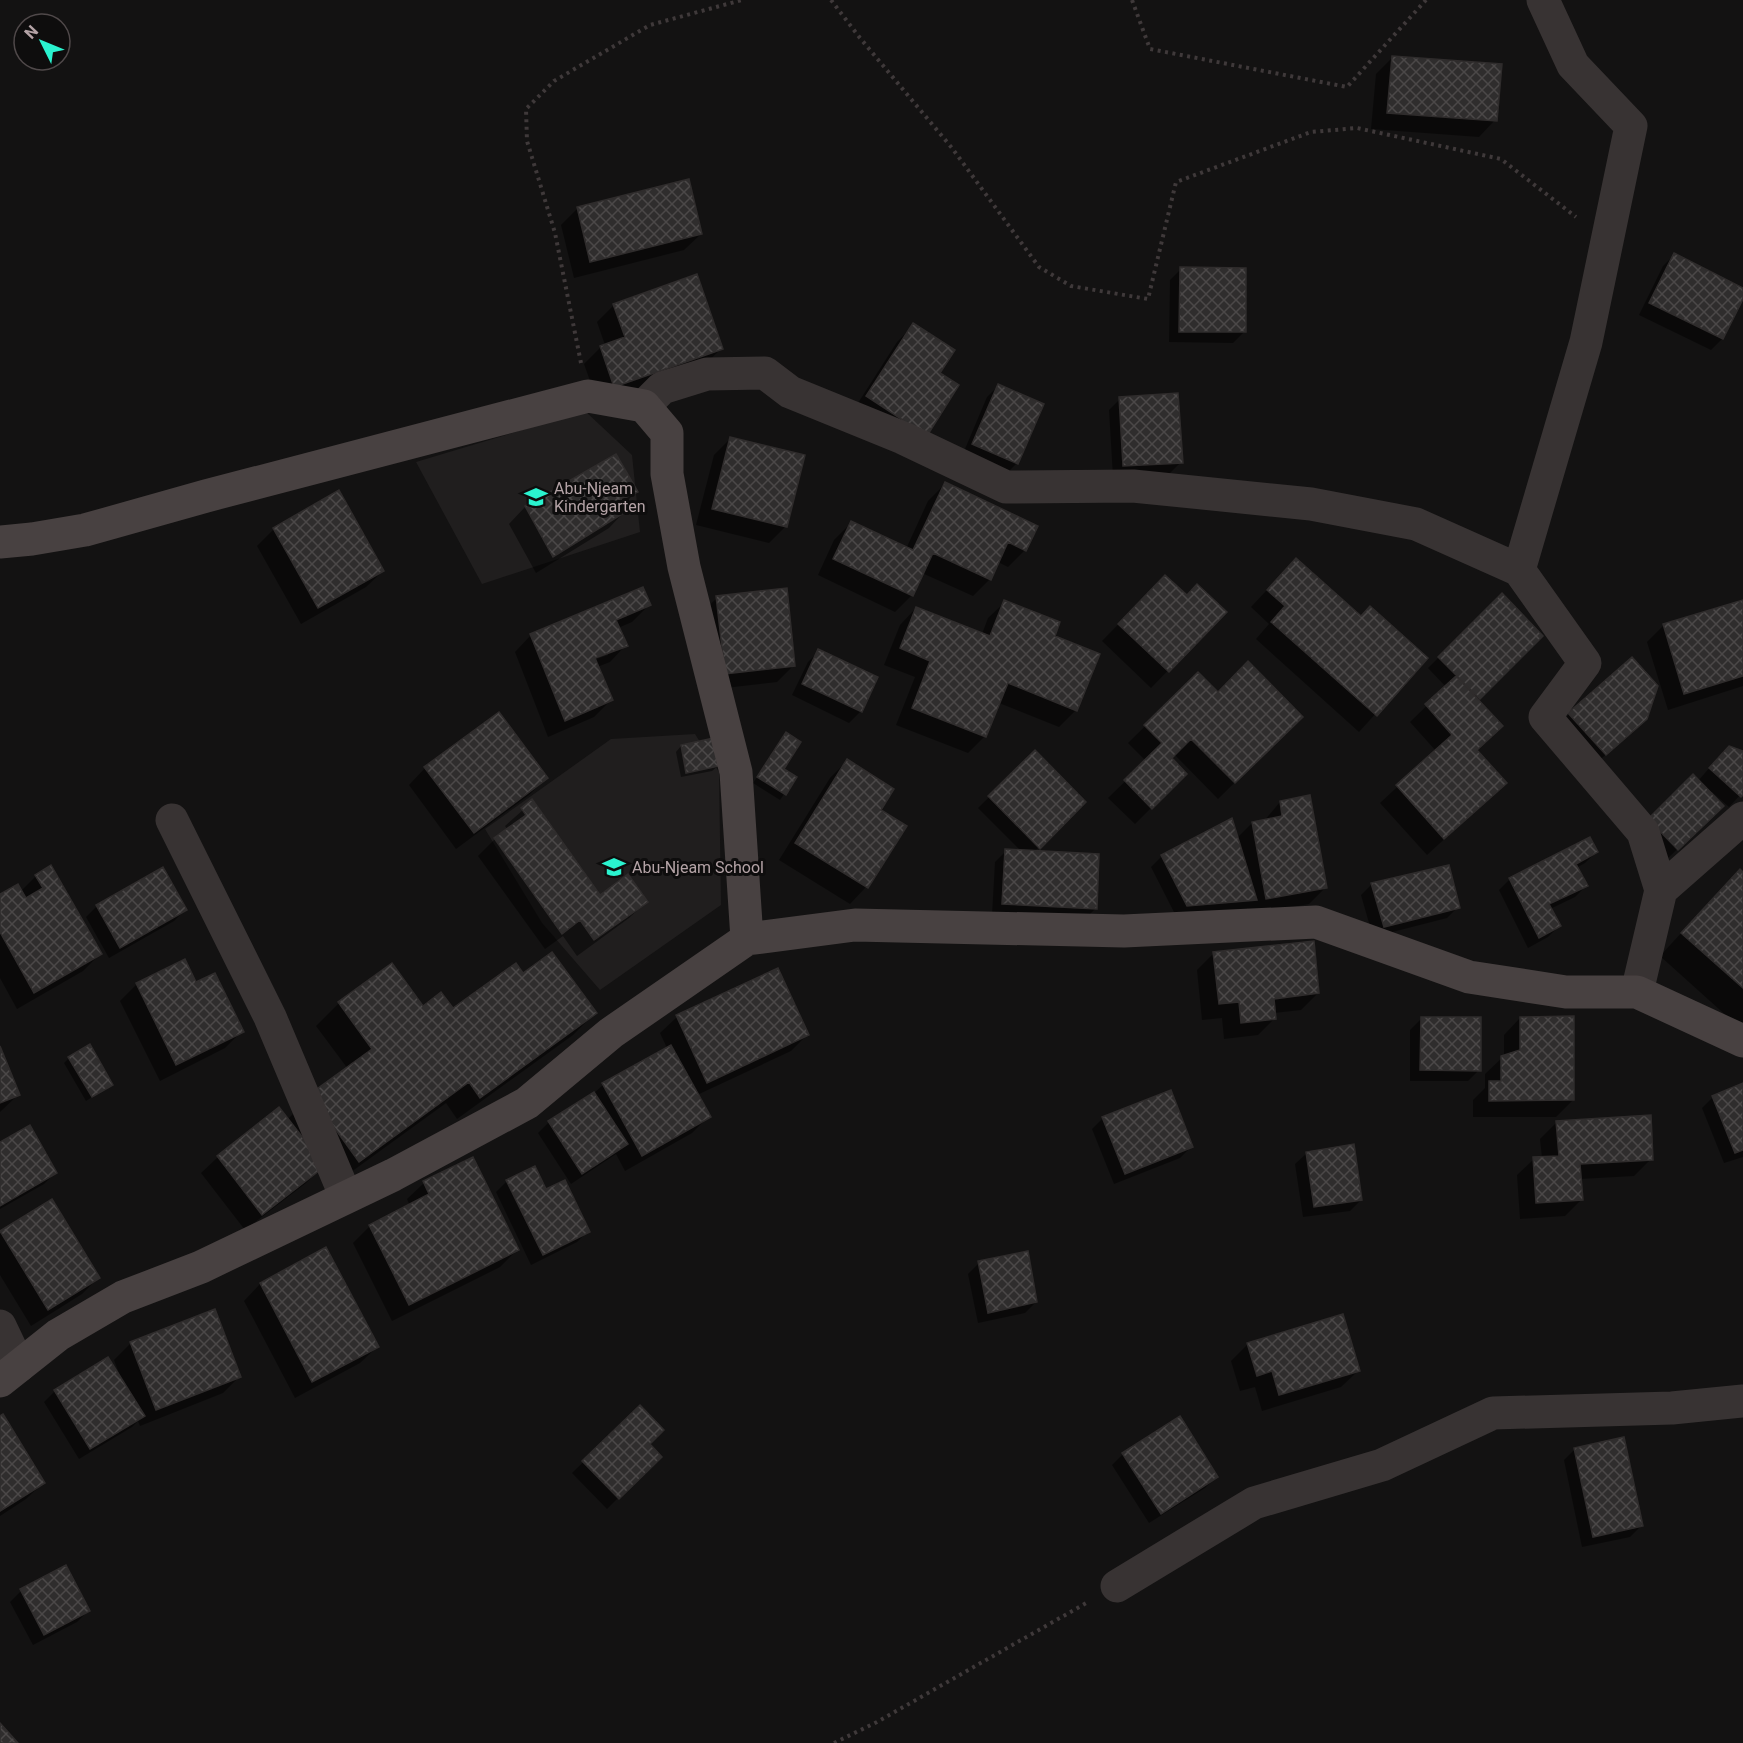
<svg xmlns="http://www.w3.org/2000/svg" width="1743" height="1743" font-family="Roboto,sans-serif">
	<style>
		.built { fill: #201e1e }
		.shadow { fill: #0007; fill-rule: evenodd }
		.building { fill: url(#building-cross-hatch); stroke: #2f2c2c; stroke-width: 1.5 }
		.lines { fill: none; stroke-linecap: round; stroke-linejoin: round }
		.path { stroke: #3f393a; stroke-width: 4; stroke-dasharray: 3 4.5; stroke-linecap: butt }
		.street { stroke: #383333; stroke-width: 33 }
		.secondary { stroke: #484141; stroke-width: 33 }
		.labels { text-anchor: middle; stroke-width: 6; stroke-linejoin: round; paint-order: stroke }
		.poi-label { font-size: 16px; fill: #b4a3a6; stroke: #0e0d0d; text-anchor: start }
	</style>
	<defs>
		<pattern id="building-cross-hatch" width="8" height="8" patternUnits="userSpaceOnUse" patternTransform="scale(1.5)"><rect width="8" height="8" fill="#2f2d2d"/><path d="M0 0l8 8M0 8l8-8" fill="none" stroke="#4b4848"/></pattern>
	</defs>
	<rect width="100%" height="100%" fill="#131212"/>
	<path class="built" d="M585 411 632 455 640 532 482 584 416 462Z
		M695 734 719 772 721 905 600 990 542 923 485 829 611 739Z"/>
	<path class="shadow" d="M1392 58 1495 120 1479 137 1371 129 1376 74Z
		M578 208 701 234 684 250 574 278 561 225Z
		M1674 255 1743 289V296L1722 339 1711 350 1639 315 1663 266Z
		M1181 269 1244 332 1233 343 1169 342 1170 280Z
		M614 305 721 349 704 365 598 403 584 364 601 347 605 345 597 322Z
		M914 325 938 373 926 435 851 414 897 342Z
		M998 386 1017 463 1006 474 962 456 987 397Z
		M1120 399 1181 462 1170 473 1113 477 1109 410Z
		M730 439 786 526 769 543 696 525 714 455Z
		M616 456 636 492 622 506 625 511 609 528 536 573 509 524 525 507Z
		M945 484 1025 550 1008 567 998 562 990 579 973 596 922 573 912 595 895 612 818 575 834 540 851 523 906 549 928 501Z
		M274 529 383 571 366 587 301 624 257 546Z
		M1279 577 1360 618 1426 658 1359 732 1256 639 1269 624 1251 607Z
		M1149 593 1225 612 1151 688 1102 641Z
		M1502 595 1541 636 1477 700 1476 750 1488 799 1427 855 1380 803 1436 751 1410 722 1446 687 1428 668Z
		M717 598 794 665 777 682 708 690 700 614Z
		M1005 602 1053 636 1076 710 1059 727 999 703 985 736 968 753 896 725 915 677 884 665 900 625 916 608 982 634 988 618Z
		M649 605 632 622 618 628 626 645 610 662 597 667 611 700 594 717 548 737 515 652 531 635ZM608 652V655L588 662 587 659Z
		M1743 606V686L1668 710 1647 642 1664 625Z
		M819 651 876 678 860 712 849 723 792 695 808 662Z
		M1198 674 1218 694 1301 717 1218 799 1174 754 1170 758 1185 774 1135 824 1108 798 1146 761 1128 743Z
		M1569 714 1634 730 1594 765 1558 725Z
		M786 734 782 769 795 778 780 800 753 783Z
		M681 746 718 766 712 771 681 777 676 752Z
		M1035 752 1084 802 1034 852 1095 909 1084 920 992 915 995 862 1006 851H1021L978 808Z
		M1743 752V792L1729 807 1712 792 1710 793 1722 806 1666 860 1638 831 1698 781 1718 758Z
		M847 761 879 810 866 887 850 904 779 860 830 778Z
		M425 768 546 778 529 795 456 849 409 785Z
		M532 802 599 897 646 902 629 918 577 956 563 936 545 949 478 856 495 839 508 830 505 826Z
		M1280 802 1326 887 1309 904 1249 915 1248 908 1245 911 1176 916 1151 867 1162 856 1237 838 1252 823 1264 821Z
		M1596 852 1585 863 1576 868 1586 886 1575 897 1550 909 1559 926 1548 937 1528 948 1499 890 1510 879Z
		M1743 874V1025L1740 1028 1660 956 1718 893Z
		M36 876 100 954 83 971 17 1009 0 978V896L21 891Z
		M1372 884 1458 907 1447 918 1373 937 1361 895Z
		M97 906 185 910 174 921 109 958 86 917Z
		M1213 954 1318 993 1301 1010 1274 1013 1275 1018 1258 1035 1224 1039 1222 1018 1202 1020 1197 970Z
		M391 965 423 1008 453 1010 522 976 595 1013 573 1035 457 1119 446 1103 336 1183 324 1165 306 1183 245 1230 201 1173 218 1157 279 1109 287 1120 311 1096 348 1069 316 1026 339 1003Z
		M137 984H195L242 1031 225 1048 160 1081 120 1001Z
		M677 1017 807 1035 791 1051 697 1095 709 1116 692 1133 625 1171 616 1154 571 1184 538 1133 549 1122 593 1094 603 1085 667 1048 660 1033Z
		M1520 1018 1573 1100 1556 1117H1473V1100L1485 1088V1074L1504 1056V1035Z
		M1421 1019 1479 1070 1468 1081H1410V1030Z
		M0 1050 19 1094 0 1112Z
		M69 1058 112 1084 86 1101 64 1063Z
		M1743 1085V1157L1724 1163 1702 1108 1713 1097Z
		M1103 1118 1191 1147 1180 1158 1114 1184 1092 1129Z
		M1557 1122 1651 1159 1634 1176 1580 1179 1582 1199 1565 1216 1520 1219 1517 1175 1534 1159 1542 1158 1540 1139Z
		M0 1144 55 1173 44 1184 0 1209Z
		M1307 1153 1361 1200 1350 1211 1303 1217 1295 1164Z
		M472 1159 517 1250 500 1267 392 1321 353 1243 370 1226 410 1206 407 1199 424 1183Z
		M507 1181 545 1191 588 1231 577 1242 531 1265 496 1192Z
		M52 1201 98 1278 82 1294 31 1326 0 1275V1233Z
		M325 1249 377 1347 360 1363 295 1398 244 1301 260 1284Z
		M979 1263 1036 1302 1025 1313 978 1323 968 1274Z
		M131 1343 239 1377 223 1393 140 1426 138 1421 132 1427 79 1459 44 1402 55 1391 120 1376 114 1360Z
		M1248 1344 1358 1371 1341 1387 1262 1411 1255 1387 1240 1391 1231 1361Z
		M640 1407 648 1444 660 1456 607 1509 572 1473Z
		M0 1418 43 1483 26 1499 0 1516Z
		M1575 1449 1641 1526 1630 1537 1582 1547 1564 1460Z
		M1123 1454 1216 1477 1205 1488 1149 1523 1112 1465Z
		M21 1591 88 1611 77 1622 33 1645 10 1602Z"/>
	<path class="building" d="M1392 56 1502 64 1497 121 1387 113Z
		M689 179 702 234 590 262 577 207Z
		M1674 253 1743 288V299L1723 339 1649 303Z
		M1180 267 1246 268V332H1179Z
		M697 274 723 349 614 387 600 346 625 337 613 304Z
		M913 323 955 350 940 373 959 385 927 436 866 396Z
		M998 384 1044 404 1018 464 972 444Z
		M1178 393 1183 463 1123 466 1119 397Z
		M730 437 805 455 787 527 712 509Z
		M616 454 638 492 620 500 627 511 553 557 525 506Z
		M945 482 1038 526 1026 551 1008 542 991 580 933 553 913 596 833 559 851 521 913 550Z
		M339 490 384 571 318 608 273 528Z
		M1296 558 1361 616 1370 606 1428 658 1377 716 1271 622 1285 606 1267 590Z
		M1165 575 1187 595 1197 584 1227 612 1169 672 1118 624Z
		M643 587 651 605 616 620 628 646 595 658 613 700 565 721 530 634Z
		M787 588 795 666 725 674 716 596Z
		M1502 593 1543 636 1480 699 1438 657Z
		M1004 600 1060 622 1055 636 1100 654 1077 711 1008 683 986 737 912 708 930 661 900 648 916 607 990 636Z
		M1743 600V676L1684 694 1663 624Z
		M818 649 878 677 862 712 802 684Z
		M1632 657 1658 686 1647 719 1606 755 1568 713Z
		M1248 661 1303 717 1235 783 1191 739 1172 758 1187 774 1152 809 1124 780 1162 743 1144 725 1198 672 1218 692Z
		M1456 676 1503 726 1477 750 1507 783 1444 839 1396 785 1452 735 1425 704Z
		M499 712 548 778 474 833 424 767Z
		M786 732 801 742 784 769 797 777 786 795 757 777Z
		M714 738 719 766 686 773 681 745Z
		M1729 746 1743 751V795L1741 797 1709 768Z
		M1035 750 1086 802 1040 849 988 796Z
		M847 759 894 789 881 810 907 826 868 888 795 843Z
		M1693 774 1724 806 1678 850 1648 819Z
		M1310 795 1327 888 1266 899 1252 822 1282 816 1280 801Z
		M532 799 600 895 628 874 648 902 594 940 580 920 562 934 494 838 526 815 521 808Z
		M1232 818 1257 900 1187 906 1161 855Z
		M1590 837 1598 852 1576 864 1588 886 1549 904 1561 926 1539 938 1509 878Z
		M1005 849 1099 854 1097 909 1002 904Z
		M51 865 102 954 34 993 0 932V894L18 884 26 898 43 888 35 875Z
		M1449 865 1460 908 1384 927 1371 883Z
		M163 867 187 910 120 948 96 905Z
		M1740 869 1743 872V988L1681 933Z
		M1314 941 1319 993 1274 999 1276 1019 1241 1023 1239 1002 1219 1004 1213 952Z
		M552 952 597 1013 480 1098 469 1082 359 1162 310 1094 372 1049 338 1002 392 963 423 1006 441 992 453 1008 516 963 523 973Z
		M185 959 196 982 215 973 244 1032 176 1065 136 983Z
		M778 968 809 1035 707 1083 676 1015Z
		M1574 1016V1100L1489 1101V1081H1501V1056L1520 1050V1017Z
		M1421 1017H1481V1071L1420 1070Z
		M90 1044 113 1085 92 1097 68 1057Z
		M671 1045 711 1117 642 1156 602 1083Z
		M0 1046 20 1095 0 1103Z
		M1743 1083V1150L1735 1153 1712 1096Z
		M1171 1090 1193 1147 1125 1174 1102 1117Z
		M594 1092 628 1144 582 1174 548 1121Z
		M279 1107 325 1166 262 1215 217 1156Z
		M1651 1115 1653 1160 1580 1164 1583 1200 1536 1203 1533 1157 1559 1156 1556 1121Z
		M30 1125 57 1173 0 1206V1142Z
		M1354 1144 1362 1200 1314 1207 1306 1152Z
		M473 1157 519 1250 409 1305 369 1225 429 1194 423 1181Z
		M535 1166 546 1189 565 1180 590 1232 543 1255 506 1180Z
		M52 1199 100 1278 48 1310 0 1231Z
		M326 1247 379 1347 312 1382 260 1283Z
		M1028 1251 1037 1302 988 1313 978 1261Z
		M215 1309 241 1377 156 1410 130 1342Z
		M1343 1314 1360 1371 1279 1395 1272 1371 1257 1376 1247 1343Z
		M108 1357 145 1416 90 1449 54 1390Z
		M640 1405 664 1430 650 1444 662 1457 619 1499 582 1461Z
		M3 1414 45 1483 0 1511V1416Z
		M1180 1416 1218 1477 1161 1514 1122 1453Z
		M1624 1437 1643 1526 1593 1537 1574 1448Z
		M66 1565 90 1611 44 1635 20 1589Z
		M0 1723 18 1743H0Z"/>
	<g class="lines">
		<path class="path" d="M831 0 860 38 952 148 1039 267 1071 286 1148 299 1176 182 1311 132 1357 128 1501 159 1576 217
			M1132 0 1150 49 1347 87 1426 0
			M581 363 555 233 527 141 526 109 554 81 650 25 742 0
			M834 1743 877 1722 1088 1602"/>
		<path class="street" d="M1543 0 1573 65 1631 126 1586 342 1519 570 1585 663 1545 717 1643 832 1661 890 1637 992
			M644 406 662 388 707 374 765 373 790 392 903 438 1006 487 1133 486 1311 504 1416 524 1519 570
			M172 820 270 1017 346 1197
			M1661 890 1743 818
			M0 1326 19 1366
			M1117 1586 1254 1503 1382 1465 1493 1413 1672 1408 1743 1401"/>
		<path class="secondary" d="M0 542 32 539 85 530 206 496 588 396 644 406 667 433V474L684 567 736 772 747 939
			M0 1381 58 1335 123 1297 201 1267 393 1175 527 1103 611 1033 747 939 855 925 1124 931 1316 922 1469 977 1566 992H1637L1743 1041"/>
	</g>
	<defs>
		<g id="school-bare" transform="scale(1.8)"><path d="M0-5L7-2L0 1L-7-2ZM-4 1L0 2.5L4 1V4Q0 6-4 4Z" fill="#2af3cf" stroke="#0e0d0d" stroke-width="2.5" paint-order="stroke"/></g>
	</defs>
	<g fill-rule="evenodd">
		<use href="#school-bare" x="536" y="497"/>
		<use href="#school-bare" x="614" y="867"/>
	</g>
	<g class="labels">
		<g class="poi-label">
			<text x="554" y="494">Abu-Njeam<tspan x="554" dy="18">Kindergarten</tspan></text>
			<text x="632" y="873">Abu-Njeam School</text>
		</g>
	</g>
	<g transform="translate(42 42) rotate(313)"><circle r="28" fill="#0e0d0d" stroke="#50494a" stroke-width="1.5"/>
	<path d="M0-4.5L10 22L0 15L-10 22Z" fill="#2af3cf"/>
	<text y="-9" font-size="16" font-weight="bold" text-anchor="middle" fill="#b4a3a6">N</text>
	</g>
</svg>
